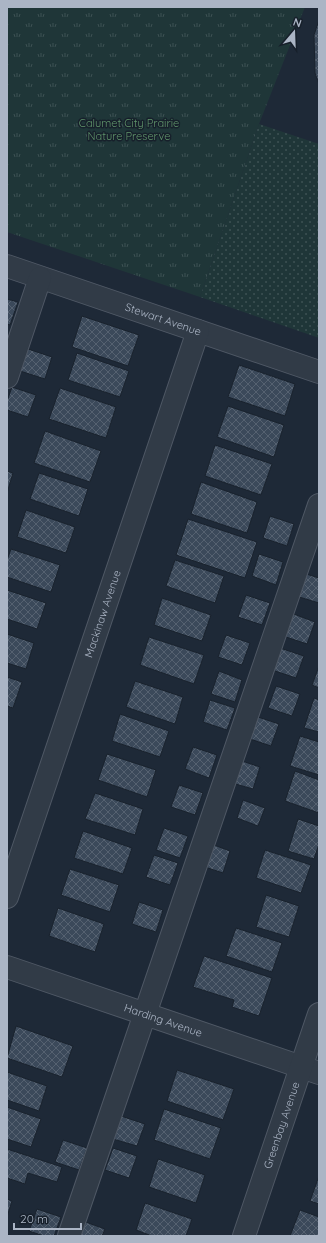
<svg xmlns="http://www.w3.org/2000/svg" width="326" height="1243" font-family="Quicksand,sans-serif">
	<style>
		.grass { fill: url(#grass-tufts) }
		.park { fill: url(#park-dots) }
		.building { fill: url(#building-cross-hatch); stroke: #19222d }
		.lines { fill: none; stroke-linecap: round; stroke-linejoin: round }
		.minor-casing { stroke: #4f5865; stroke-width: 24 }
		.minor { stroke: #313b47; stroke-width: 22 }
		.labels { text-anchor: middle; stroke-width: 3; stroke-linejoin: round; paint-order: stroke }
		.park-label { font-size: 11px; fill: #61966c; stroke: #17202b }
		.street-label { font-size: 11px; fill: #abb5c5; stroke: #17202b }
	</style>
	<defs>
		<pattern id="grass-tufts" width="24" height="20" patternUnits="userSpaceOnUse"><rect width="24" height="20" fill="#1f3638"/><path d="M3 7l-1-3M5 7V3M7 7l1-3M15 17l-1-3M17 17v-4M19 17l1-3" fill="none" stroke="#3d5153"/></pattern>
		<pattern id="park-dots" width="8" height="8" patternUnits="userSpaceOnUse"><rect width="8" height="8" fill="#1f3638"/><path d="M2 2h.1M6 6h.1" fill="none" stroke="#3d5153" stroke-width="1.8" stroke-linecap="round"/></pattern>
		<pattern id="building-cross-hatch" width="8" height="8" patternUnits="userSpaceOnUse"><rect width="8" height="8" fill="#3b495a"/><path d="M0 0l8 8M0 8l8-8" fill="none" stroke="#556170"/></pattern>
	</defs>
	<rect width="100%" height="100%" fill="#1e2937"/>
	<path class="grass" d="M7 7H305L259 124 200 297 7 232Z"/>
	<path class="park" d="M259 124 319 144V338L200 297Z"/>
	<path class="building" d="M319 20V84L315 73 314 35Z
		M7 299 18 302 10 325 7 324Z
		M82 316 139 335 128 366 72 347Z
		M28 349 52 357 45 379 20 371Z
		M77 353 129 371 120 397 68 380Z
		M239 365 295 384 285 416 228 397Z
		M12 387 36 395 28 417 7 410V401Z
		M60 388 116 407 106 438 49 419Z
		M228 406 284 425 274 457 217 437Z
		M45 431 101 451 90 482 34 463Z
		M215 445 272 464 261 495 205 476Z
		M7 471 13 473 7 493Z
		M39 473 88 489 79 516 30 499Z
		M201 482 257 502 247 533 191 514Z
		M26 510 75 527 66 553 17 537Z
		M270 516 294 524 287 546 263 538Z
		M188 519 257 542 245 578 176 555Z
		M11 549 60 565 51 592 7 577V560Z
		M259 554 283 562 276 585 252 576Z
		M175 560 224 576 215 603 166 586Z
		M303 573 319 578V603L296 596Z
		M7 590 46 603 37 629 7 619Z
		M246 595 270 603 262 625 238 617Z
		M162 598 211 615 202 641 154 625Z
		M291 613 315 622 307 644 283 636Z
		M7 634 34 643 26 669 7 663Z
		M226 635 250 643 242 665 218 657Z
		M149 637 204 655 194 684 140 665Z
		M280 648 304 656 296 678 272 670Z
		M319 666V688L312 685Z
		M219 671 242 680 235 702 211 694Z
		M7 677 22 682 13 708 7 706Z
		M135 681 183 697 175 724 126 707Z
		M276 686 300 694 292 716 268 708Z
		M314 698 319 700V732L304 728Z
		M210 700 235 708 227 730 203 722Z
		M120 714 169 731 160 757 112 741Z
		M255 716 279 724 271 746 247 738Z
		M300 736 319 742V775L290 766Z
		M193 747 217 755 209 778 185 769Z
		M107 754 156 770 147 797 98 780Z
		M239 760 260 767 253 789 232 783Z
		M295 771 319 780V813L285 801Z
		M179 785 203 793 195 815 171 807Z
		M95 793 143 809 135 835 85 819Z
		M243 800 265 808 258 826 237 818Z
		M298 819 319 826V844L314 859 288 851Z
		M164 828 188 836 180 858 156 850Z
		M83 831 132 848 123 874 74 858Z
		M206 842 230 851 223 873 199 865Z
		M265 850 311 865 301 893 256 878Z
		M154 855 178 863 170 885 146 877Z
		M70 869 119 885 110 912 61 895Z
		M266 895 299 906 289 937 256 927Z
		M139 902 163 910 156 932 132 924Z
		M58 908 104 924 95 952 49 936Z
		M236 928 282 943 272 972 226 956Z
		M204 956 272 978 259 1016 232 1007 234 1000 193 987Z
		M16 1026 73 1046 62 1077 7 1058Z
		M177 1070 234 1089 223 1120 167 1101Z
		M7 1072 47 1086 39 1111 7 1100Z
		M7 1107 41 1119 31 1147 7 1139Z
		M164 1109 221 1128 210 1159 154 1140Z
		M121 1116 145 1124 137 1146 113 1139Z
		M63 1140 87 1148 79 1170 55 1162Z
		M113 1148 137 1156 129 1178 105 1170Z
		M7 1149 62 1167 57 1182 28 1173 25 1184 7 1178Z
		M158 1159 205 1175 196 1203 149 1187Z
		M319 1176V1204L310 1201Z
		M7 1199 12 1201 7 1217Z
		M145 1203 192 1219 186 1236H152L136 1230Z
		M37 1209 61 1217 54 1236H44L29 1231Z
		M300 1210 319 1217V1236H290Z
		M80 1220 105 1229 102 1236H75Z"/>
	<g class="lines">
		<g class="minor-casing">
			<g id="minor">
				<path id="s1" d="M7 266 319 372"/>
				<path d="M7 377 40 278"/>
				<path id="s2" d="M7 897 198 331"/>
				<path id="s3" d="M7 967 319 1073"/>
				<path d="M69 1236 319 505"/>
				<path id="s4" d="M244 1236 319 1014"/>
			</g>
		</g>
		<use href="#minor" class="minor"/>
	</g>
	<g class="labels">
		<g class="park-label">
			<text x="129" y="127">Calumet City Prairie<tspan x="129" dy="13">Nature Preserve</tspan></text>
		</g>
		<g class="street-label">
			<text dy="4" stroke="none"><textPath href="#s1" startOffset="165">Stewart Avenue</textPath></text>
			<text dy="4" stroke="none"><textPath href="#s2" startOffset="299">Mackinaw Avenue</textPath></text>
			<text dy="4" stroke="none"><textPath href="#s3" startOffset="165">Harding Avenue</textPath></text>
			<text dy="4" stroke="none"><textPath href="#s4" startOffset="117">Greenbay Avenue</textPath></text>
		</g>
	</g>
	<rect width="326" height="1243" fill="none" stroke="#abb5c5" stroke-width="16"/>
	<g transform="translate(294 32) rotate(19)" stroke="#17202b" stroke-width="3" paint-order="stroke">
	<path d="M0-3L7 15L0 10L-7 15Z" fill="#abb5c5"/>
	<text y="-6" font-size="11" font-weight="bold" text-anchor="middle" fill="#abb5c5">N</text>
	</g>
	<path d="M14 1223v6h67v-6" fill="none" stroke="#abb5c5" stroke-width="2"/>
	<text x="20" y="1223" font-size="12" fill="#abb5c5" stroke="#17202b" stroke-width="3" paint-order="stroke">20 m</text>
</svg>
